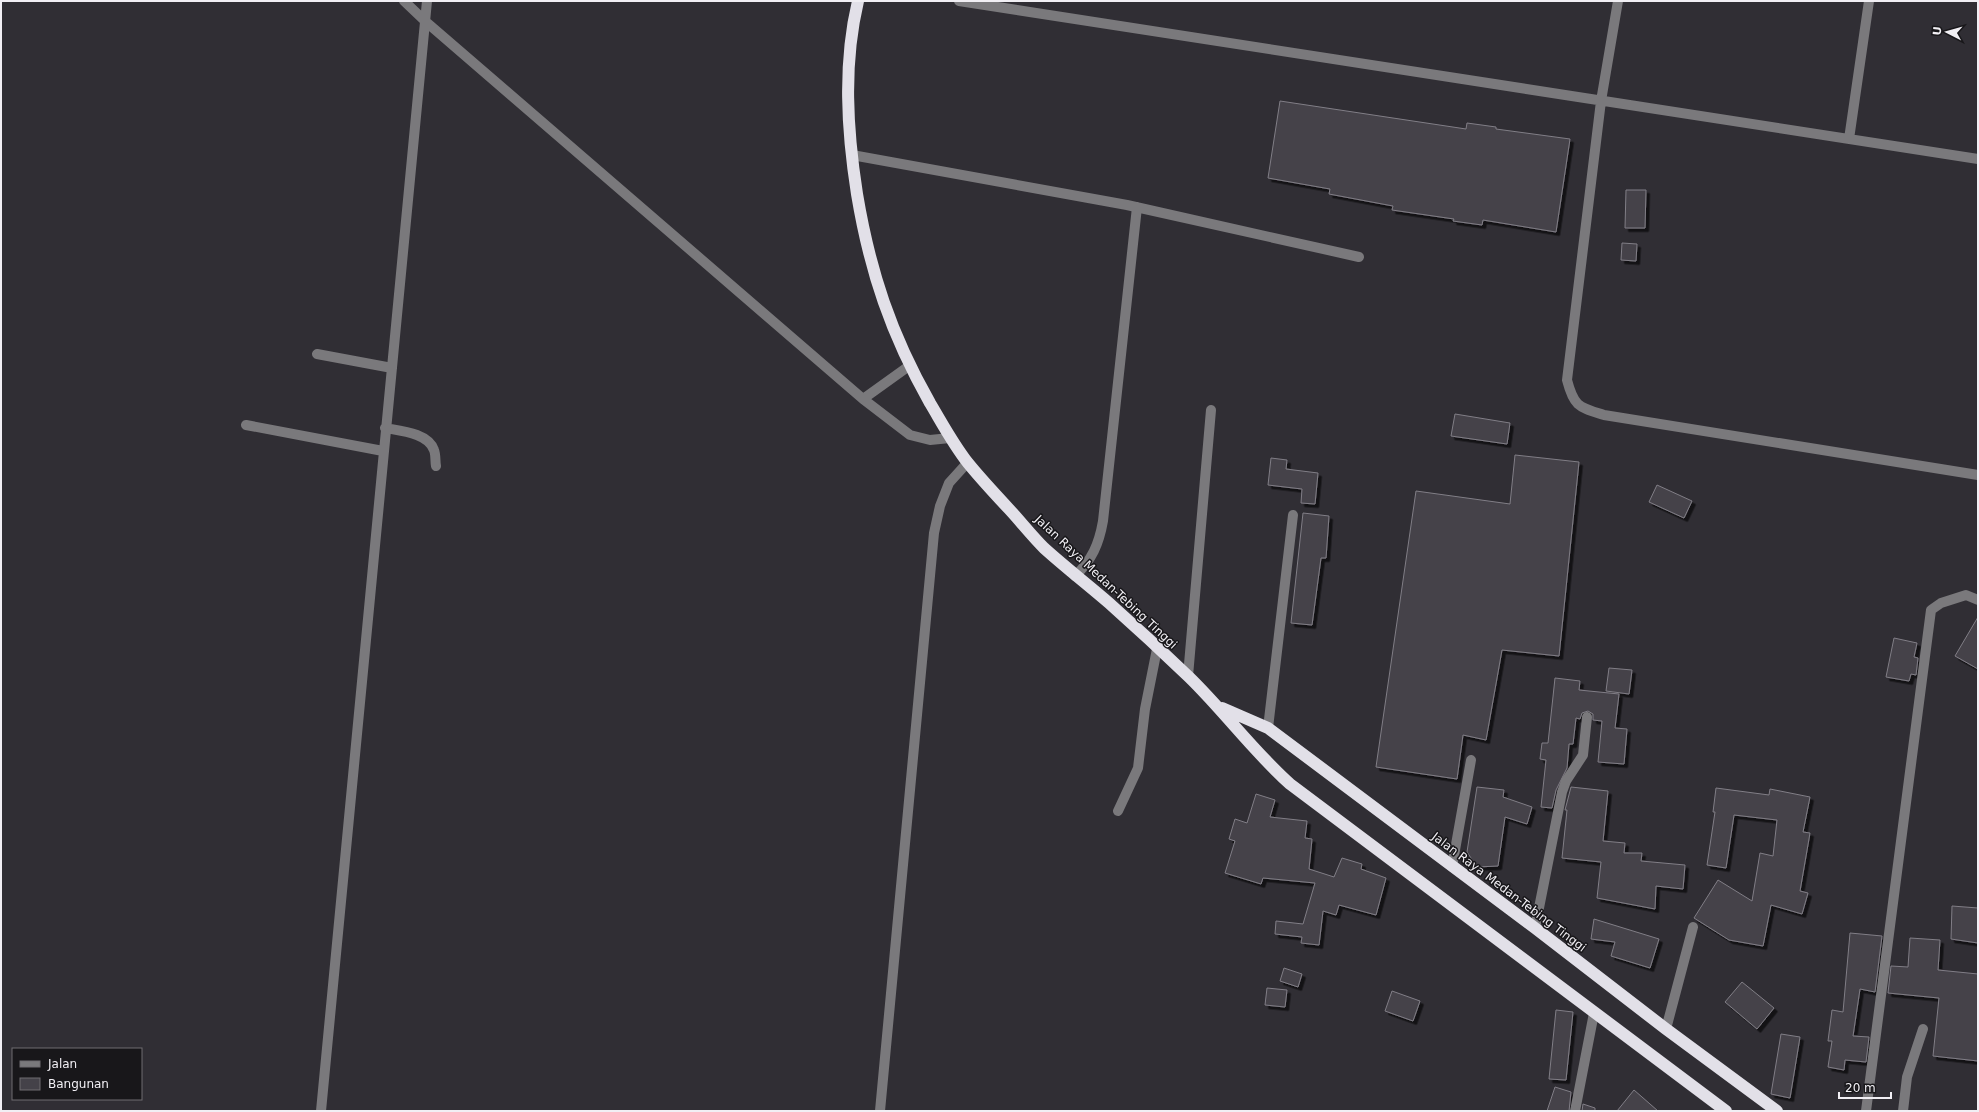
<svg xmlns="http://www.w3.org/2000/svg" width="1979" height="1112" font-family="'DejaVu Sans',sans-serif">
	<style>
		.building { fill: #444249; stroke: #817e86; filter: url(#shadow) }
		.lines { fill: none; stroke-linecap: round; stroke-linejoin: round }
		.minor { stroke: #7a797c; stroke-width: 10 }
		.highway { stroke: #e2e0e8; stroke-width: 12 }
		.labels { text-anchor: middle; stroke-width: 3; stroke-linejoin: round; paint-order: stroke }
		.street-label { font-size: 12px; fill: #f1eff4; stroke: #18171a }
	</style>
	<defs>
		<filter id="shadow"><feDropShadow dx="3.5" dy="3.5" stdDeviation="0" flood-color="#0009"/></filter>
	</defs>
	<rect width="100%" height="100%" fill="#302e34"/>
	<path class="building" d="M1280 101 1466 129 1467 123 1496 127V129L1570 139 1556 232 1483 220 1482 225 1453 221 1454 219 1392 210 1393 206 1329 194 1330 189 1268 178Z
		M1626 190H1646L1645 228H1625Z
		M1622 243 1637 244 1636 261 1621 260Z
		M1455 414 1510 423 1507 444 1451 436Z
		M1515 455 1579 462 1559 656 1502 650 1486 740 1463 735 1457 779 1376 767 1416 491 1510 504Z
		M1271 458 1287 460 1286 469 1318 473 1315 504 1301 503 1302 489 1268 485Z
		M1657 485 1692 501 1684 518 1649 502Z
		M1303 513 1329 516 1326 558H1321L1312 625 1291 623Z
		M1978 617V669L1955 656Z
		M1894 638 1917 643 1914 657 1918 658 1916 675 1911 674 1909 681 1886 677Z
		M1609 668 1632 670 1629 694 1606 691Z
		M1555 678 1580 681 1579 690 1619 694 1615 728 1627 729 1624 764 1598 762 1602 721 1593 720V714L1588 711 1582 713 1580 719 1576 718 1573 744H1569L1567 768 1556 790 1552 808 1541 807 1546 760 1540 759 1542 743H1548Z
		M1477 787 1504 790 1503 797 1532 807 1527 824 1505 817 1498 866 1477 867 1467 852Z
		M1571 787 1608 791 1603 841 1625 843 1624 853H1642L1641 861 1685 865 1683 889 1656 886 1655 909 1597 898 1601 862 1562 858 1567 810H1565Z
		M1716 788 1769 795 1770 789 1810 797 1803 832 1810 833 1800 891 1808 893 1802 914 1771 905 1763 946 1729 940 1694 918 1718 880 1752 901 1760 853 1773 856 1777 820 1734 815 1726 868 1707 865 1715 812H1713Z
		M1256 794 1275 800 1270 817 1307 821 1305 838 1312 839 1309 869 1334 877 1342 858 1362 864 1361 869 1386 878 1376 915 1339 905 1336 915 1323 911 1319 945 1301 943 1302 937 1275 934 1276 921 1303 924 1315 883 1263 878 1261 884 1225 873 1235 841 1229 839 1235 819 1247 823Z
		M1952 906 1978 908V943L1951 939Z
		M1594 919 1659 939 1650 968 1611 956 1615 942 1591 939Z
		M1850 933 1882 936 1875 992 1860 989 1853 1036 1869 1037 1866 1062 1845 1060 1844 1070 1828 1067 1832 1041H1828L1832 1010 1843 1012Z
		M1910 938 1940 940 1938 970 1978 974V1061L1933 1056 1939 998 1888 993 1891 966 1908 967Z
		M1284 968 1302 974 1298 987 1280 981Z
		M1742 982 1774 1008 1757 1029 1725 1002Z
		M1267 988 1287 990 1285 1007 1265 1005Z
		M1392 991 1420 1001 1413 1021 1385 1011Z
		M1556 1010 1573 1012 1566 1080 1549 1079Z
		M1781 1034 1800 1037 1790 1098 1771 1094Z
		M1555 1087 1571 1092 1569 1111H1547Z
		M1634 1090 1658 1111H1617Z
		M1583 1104 1595 1108V1111H1582Z"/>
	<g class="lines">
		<path class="minor" d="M404 1 425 21 863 399 910 435 930 440 950 438
			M959 1 1978 159
			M1618 1 1601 101 1567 380C1574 407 1579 407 1604 415L1978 475
			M1849 139 1869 1
			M852 155 1127 205 1359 257
			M317 354 392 368
			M863 399 909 366
			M246 425 383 451
			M385 428C401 431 428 433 434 450 436 455 435 461 436 466
			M1075 576C1092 560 1099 544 1103 521L1137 207
			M1188 676 1211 410
			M1268 728 1293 515
			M1118 811 1138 768 1145 709 1157 649
			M1452 867 1471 760
			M1535 928 1562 792 1566 781 1583 755 1587 717
			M1666 1029 1693 927
			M321 1111 427 1
			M880 1111 934 533 940 506 949 483 968 462
			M1575 1111 1594 1013
			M1866 1111 1931 610 1941 603 1966 595 1978 600
			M1903 1111 1907 1077 1923 1029"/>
		<path class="highway" d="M858 1C843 64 847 130 857 194 870 272 891 334 930 403 942 423 953 444 968 463 981 479 995 494 1009 509 1021 522 1032 536 1044 548 1065 567 1087 584 1109 603 1136 627 1163 652 1189 677 1224 711 1253 751 1290 784L1726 1111
			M1222 708 1268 728 1535 928 1666 1029 1777 1111"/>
	</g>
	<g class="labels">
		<g class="street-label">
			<text transform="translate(1106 582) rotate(43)" y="4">Jalan Raya Medan-Tebing Tinggi</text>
			<text transform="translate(1509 892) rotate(37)" y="4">Jalan Raya Medan-Tebing Tinggi</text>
		</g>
	</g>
	<rect width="1979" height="1112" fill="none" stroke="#f1eff4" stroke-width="4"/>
	<rect x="12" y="1048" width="130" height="52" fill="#18171a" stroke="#6f6d71"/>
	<rect x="20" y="1061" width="20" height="6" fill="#7a797c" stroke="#6f6d71"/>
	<text x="48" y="1068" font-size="12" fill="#f1eff4">Jalan</text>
	<rect x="20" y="1078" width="20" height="12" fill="#444249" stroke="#6f6d71"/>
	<text x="48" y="1088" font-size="12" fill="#f1eff4">Bangunan</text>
	<g transform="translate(1947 32) rotate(276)" stroke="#18171a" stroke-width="3" paint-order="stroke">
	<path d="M0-3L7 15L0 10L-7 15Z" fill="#f1eff4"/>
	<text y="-6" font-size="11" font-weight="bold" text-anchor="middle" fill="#f1eff4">U</text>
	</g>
	<path d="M1839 1092v6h52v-6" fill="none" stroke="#f1eff4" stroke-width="2"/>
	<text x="1845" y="1092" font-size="12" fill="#f1eff4" stroke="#18171a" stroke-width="3" paint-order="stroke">20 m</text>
</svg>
